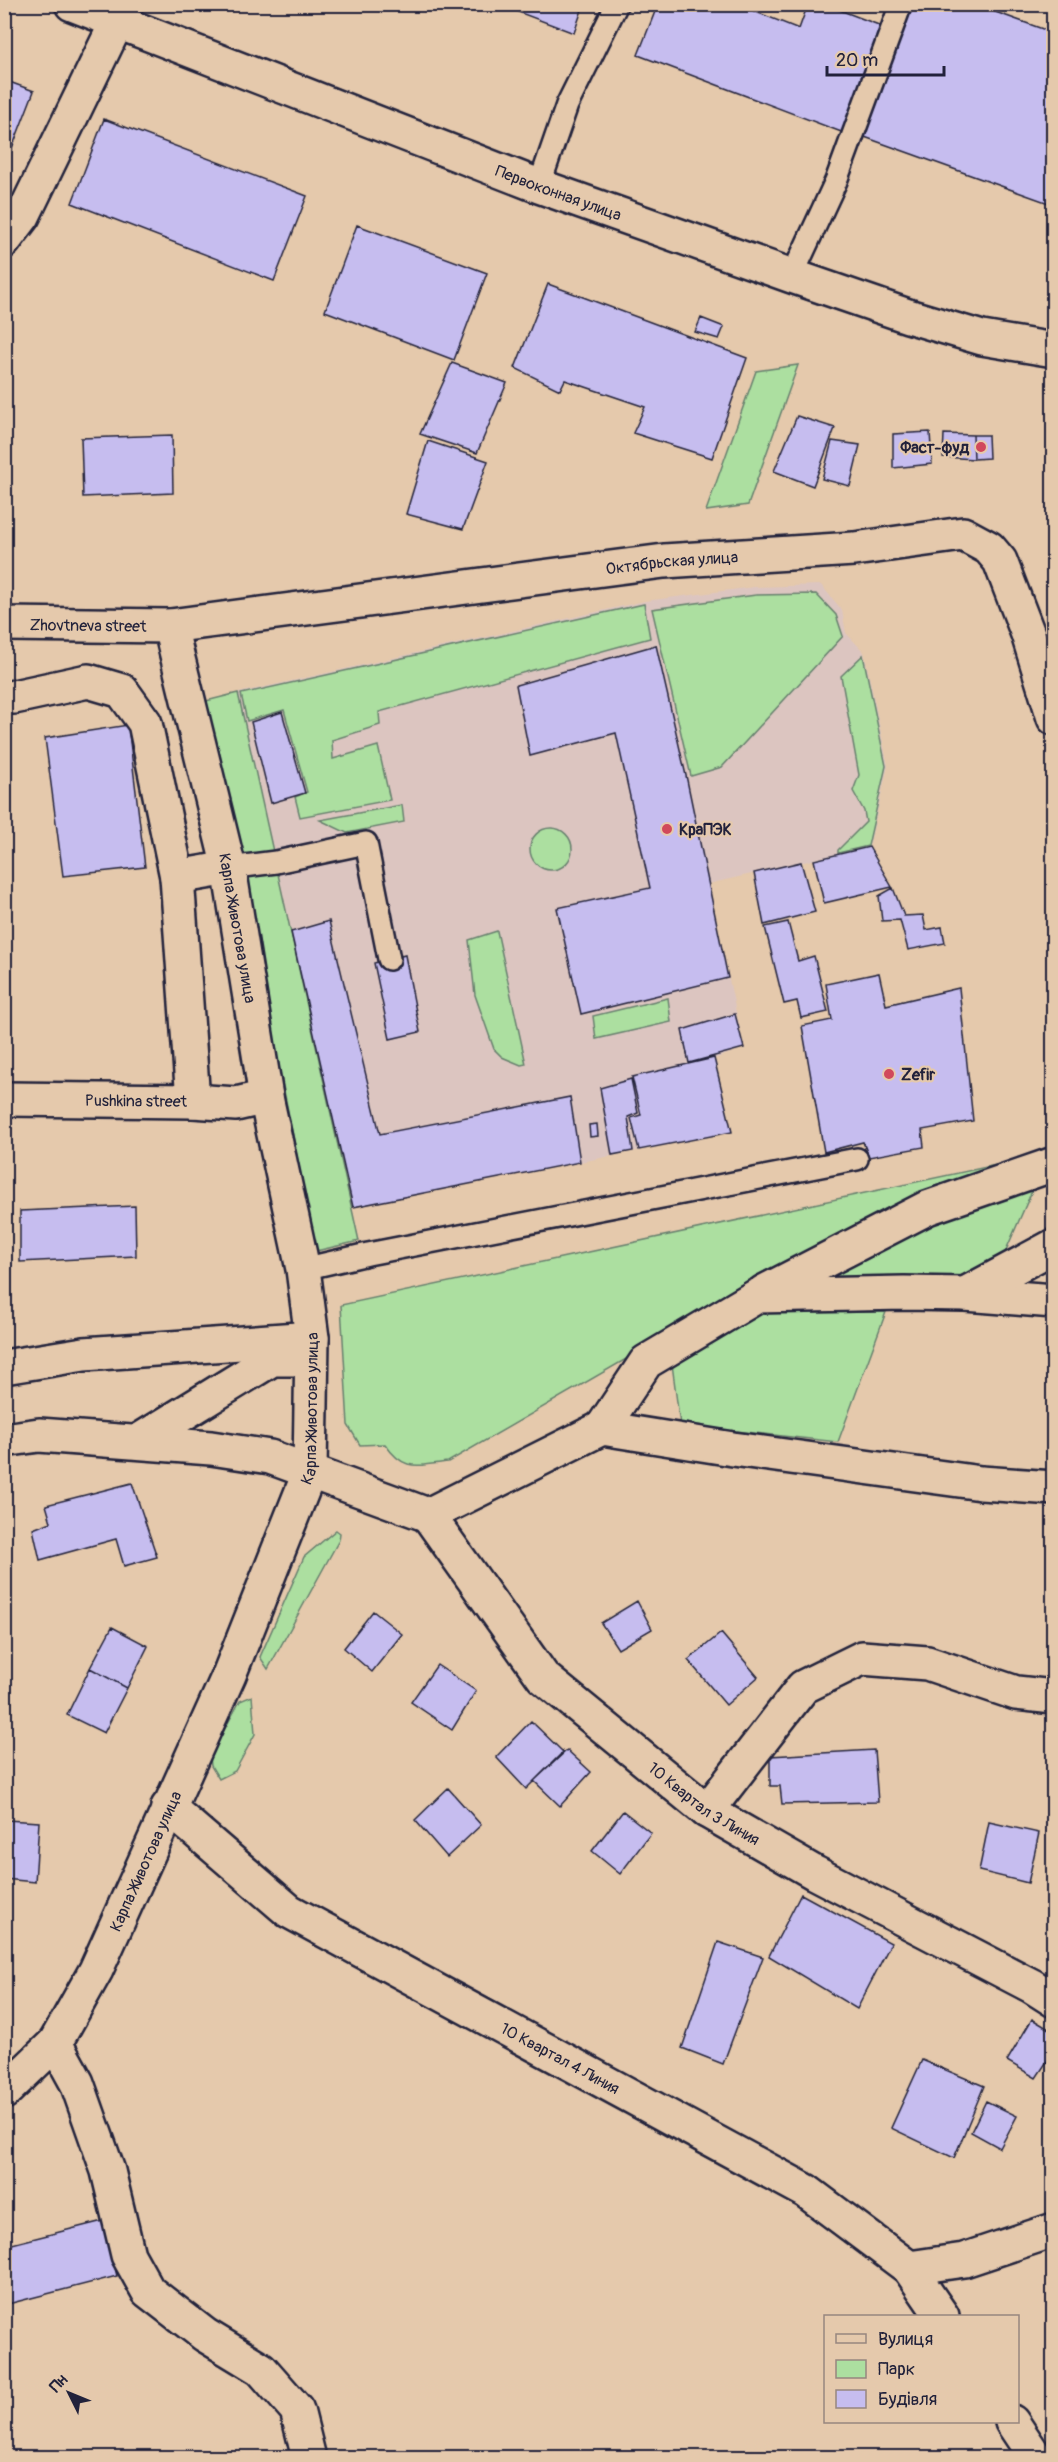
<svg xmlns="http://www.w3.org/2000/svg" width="1058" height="2462" font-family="Pangolin,sans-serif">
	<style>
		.built { fill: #dcc5c0 }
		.green { fill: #acdfa0; stroke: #67806e; stroke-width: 1.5 }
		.building { fill: #c6bdef; stroke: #22223b; stroke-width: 1.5 }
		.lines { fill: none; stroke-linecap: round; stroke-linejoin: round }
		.service-casing { stroke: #22223b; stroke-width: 26 }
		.minor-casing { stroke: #22223b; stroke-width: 38 }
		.secondary-casing { stroke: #22223b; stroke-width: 38 }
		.trunk-casing { stroke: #22223b; stroke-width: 38 }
		.service { stroke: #e5c9ac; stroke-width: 21 }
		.minor { stroke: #e5c9ac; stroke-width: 33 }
		.secondary { stroke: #e5c9ac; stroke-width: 33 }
		.trunk { stroke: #e5c9ac; stroke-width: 33 }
		.poi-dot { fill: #d1495b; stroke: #e5c9ac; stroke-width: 2 }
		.labels { text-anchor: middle; stroke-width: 4.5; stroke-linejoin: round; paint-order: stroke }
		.street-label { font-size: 16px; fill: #22223b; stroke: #e5c9ac }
		.poi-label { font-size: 16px; font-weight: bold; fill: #22223b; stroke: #e5c9ac; text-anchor: start }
	</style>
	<rect width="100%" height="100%" fill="#e5c9ac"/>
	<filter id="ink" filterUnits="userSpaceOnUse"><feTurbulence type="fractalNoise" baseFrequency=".0167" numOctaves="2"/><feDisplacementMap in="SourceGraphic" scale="12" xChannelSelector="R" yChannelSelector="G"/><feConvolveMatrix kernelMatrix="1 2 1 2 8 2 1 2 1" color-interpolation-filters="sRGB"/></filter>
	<g filter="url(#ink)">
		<path class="built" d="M821 585 842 610 846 633 864 652 888 766 869 847 708 884 744 1048 714 1059 732 1132 353 1207 238 693 645 601 754 587Z"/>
		<path class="green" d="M798 365 748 505 706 511 756 371Z
			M816 594 836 615 843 636 722 767 691 776 652 609 756 595Z
			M644 604 650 638 379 712 380 725 332 740 333 759 378 746 390 800 300 817 295 797 307 792 284 710 247 721 241 694Z
			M863 655 886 766 868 846 838 853V850L866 822 864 811 853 791 859 775 841 676Z
			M238 693 359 1241 316 1251 206 701Z
			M402 805 404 822 347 833 320 820Z
			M530 849a21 21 0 1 1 42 0a21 21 0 1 1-42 0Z
			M497 931 526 1064 521 1065 502 1057 494 1049 475 995 469 940Z
			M668 998 671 1022 596 1039 593 1016Z
			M1029 1158 754 1285 448 1462C417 1465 405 1473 385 1444L360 1445 348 1425 341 1305Z
			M1039 1175 1003 1257 962 1284 795 1286Z
			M886 1312 838 1442 680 1425 672 1364 748 1313Z
			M336 1530 340 1533 339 1540 268 1669 260 1657 304 1557Z
			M252 1696 255 1734 235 1771 219 1779 211 1766 210 1756 240 1701Z"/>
		<path class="building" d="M497 4H584L574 33Z
			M658 4H736L799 29 808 4H824L884 27 844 133 638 55Z
			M909 4H973L1054 33V205L859 135Z
			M4 80 34 91 4 169Z
			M104 119 307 196 274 281 72 203Z
			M357 225 487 273 454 360 325 311Z
			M548 284 747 358 712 458 633 433 645 407 565 380 560 390 515 368Z
			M701 318 724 327 719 339 695 332Z
			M452 363 507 383 477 453 420 434Z
			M797 416 835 428 813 486 774 471Z
			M930 432 932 464 893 468V434Z
			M944 434 973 435 974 459 943 457Z
			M172 435 173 493 83 497 81 438Z
			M973 435H988L989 458 974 459Z
			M428 441 488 461 463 529 406 514Z
			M832 441 860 445 850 486 822 479Z
			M656 645 687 780 728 978 581 1014 557 908 650 888 616 733 530 756 516 685Z
			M282 712 305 793 271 803 251 722Z
			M128 725 145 867 63 876 45 738Z
			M869 847 892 887 824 903 814 860Z
			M801 862 815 912 764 925 754 873Z
			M893 888 904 916 923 915 926 930 942 927 945 943 908 950 900 920 882 921 879 896Z
			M329 921 380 1134 570 1097 580 1162 353 1207 291 932Z
			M788 922 798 961 814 956 828 1012 801 1018 797 1001 784 1004 765 927Z
			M405 955 420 1032 390 1039 374 963Z
			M4 971 10 1022H4Z
			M879 973 886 1005 959 988 973 1121 922 1130 924 1147 869 1157 863 1142 824 1152 802 1026 832 1020 826 984Z
			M735 1014 744 1048 689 1063 682 1030Z
			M714 1058 732 1132 639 1150 631 1118 641 1115 632 1077Z
			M631 1079 638 1113 628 1117 633 1151 612 1155 600 1088Z
			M597 1124 598 1136 590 1137 589 1125Z
			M135 1206 136 1256 20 1262V1211Z
			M132 1483 157 1557 124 1566 116 1539 40 1560 33 1529 51 1522 46 1505Z
			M637 1601 652 1629 618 1649 601 1623Z
			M373 1611 402 1634 372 1672 344 1648Z
			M112 1627 148 1646 127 1688 90 1668Z
			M721 1633 758 1677 726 1705 688 1660Z
			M437 1665 476 1691 452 1730 411 1702Z
			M90 1668 127 1688 104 1733 67 1715Z
			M531 1721 563 1752 526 1789 496 1757Z
			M567 1750 591 1772 560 1806 534 1781Z
			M874 1750 878 1802 782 1804 780 1786H770V1756Z
			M448 1788 481 1825 447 1857 415 1820Z
			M623 1811 651 1833 620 1874 592 1851Z
			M6 1820 39 1822 35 1882 4 1879Z
			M989 1822 1039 1833 1028 1883 979 1871Z
			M801 1894 891 1943 857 2009 769 1956Z
			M718 1942 763 1957 723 2064 682 2048Z
			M1032 2019 1054 2032V2051L1036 2078 1007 2061Z
			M922 2060 984 2086 954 2158 891 2128Z
			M986 2101 1017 2116 1000 2148 971 2132Z
			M103 2221 117 2276 4 2305V2246Z"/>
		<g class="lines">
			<g class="service-casing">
				<path id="service" d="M539 186 567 105 617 4
					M792 276 836 181 901 4
					M229 868 276 862 366 843 389 959
					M303 1269 368 1254 857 1159"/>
			</g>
			<g class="minor-casing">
				<g id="minor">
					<path d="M4 241 23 216 117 22 122 4"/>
					<path d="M14 697 88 681 122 691 145 723 177 877 229 868"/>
					<path d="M177 877 193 1101"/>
					<path id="s1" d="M4 1099 193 1101 236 1104 266 1097"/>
					<path d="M764 1292 927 1208 1051 1165"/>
					<path d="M965 1294 1054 1301"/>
					<path d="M4 1367 84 1354 312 1338"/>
					<path d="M602 1428 646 1362 757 1296 904 1293 965 1294 1054 1246"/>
					<path d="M4 1440 39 1435 211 1448 270 1457 428 1515 602 1428 733 1449 981 1483 1054 1488"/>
					<path d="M137 1442 272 1359H306"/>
					<path id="s2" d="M428 1515 543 1677 707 1811 815 1873 1032 1986 1054 2000"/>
					<path id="s3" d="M168 1807 289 1911 806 2191 909 2268 942 2316"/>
					<path d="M707 1811 803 1687 862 1658 927 1663 1016 1693 1054 1697"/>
					<path d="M55 2043 77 2083 108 2171 128 2255 148 2291 205 2335 261 2369 297 2410 309 2458"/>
					<path d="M909 2268 964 2260 1054 2230"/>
					<path d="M1012 2422 1036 2458"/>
				</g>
			</g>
			<g class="secondary-casing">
				<g id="secondary">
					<path id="s4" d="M4 624 170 626 664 561 854 549 963 534 989 548 1000 561 1028 634 1054 718"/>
					<path id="s5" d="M4 2092 55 2043 96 1970 229 1675 310 1471 312 1338 303 1269 266 1097 229 868 170 626"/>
				</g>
			</g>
			<g class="trunk-casing">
				<g id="trunk">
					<path id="s6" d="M72 4 539 186 792 276 908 316 982 338 1054 350"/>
				</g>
			</g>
			<use href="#service" class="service"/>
			<use href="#minor" class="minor"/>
			<use href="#secondary" class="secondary"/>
			<use href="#trunk" class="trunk"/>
		</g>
	</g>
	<g class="poi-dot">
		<circle cx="981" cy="447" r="6"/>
		<circle cx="667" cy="829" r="6"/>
		<circle cx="889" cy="1074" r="6"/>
	</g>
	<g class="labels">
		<g class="street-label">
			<text dy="6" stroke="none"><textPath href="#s6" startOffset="522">Первоконная улица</textPath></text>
			<text dy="6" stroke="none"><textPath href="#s4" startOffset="672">Октябрьская улица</textPath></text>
			<text dy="6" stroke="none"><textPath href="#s4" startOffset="84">Zhovtneva street</textPath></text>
			<text transform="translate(238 928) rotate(80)" y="6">Карпа Животова улица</text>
			<text dy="6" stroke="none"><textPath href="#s1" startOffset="132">Pushkina street</textPath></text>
			<text dy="6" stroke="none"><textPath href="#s5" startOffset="760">Карпа Животова улица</textPath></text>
			<text dy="6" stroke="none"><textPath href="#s2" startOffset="404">10 Квартал 3 Линия</textPath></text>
			<text dy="6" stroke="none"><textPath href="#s5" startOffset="274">Карпа Животова улица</textPath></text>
			<text dy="6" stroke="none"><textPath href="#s3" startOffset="468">10 Квартал 4 Линия</textPath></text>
		</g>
		<g class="poi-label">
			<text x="969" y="453" text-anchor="end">Фаст-фуд</text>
			<text x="679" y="835">КраПЭК</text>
			<text x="901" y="1080">Zefir</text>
		</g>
	</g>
	<rect width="1058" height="2462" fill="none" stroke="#e5c9ac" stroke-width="24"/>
	<rect x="12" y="12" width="1034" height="2438" fill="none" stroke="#22223b" stroke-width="2" filter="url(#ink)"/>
	<rect x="824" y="2315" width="195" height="108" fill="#e5c9ac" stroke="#97867f" stroke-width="1.5"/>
	<rect x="836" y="2334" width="30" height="9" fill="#e5c9ac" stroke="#97867f" stroke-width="1.5"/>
	<text x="878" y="2345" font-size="18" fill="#22223b">Вулиця</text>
	<rect x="836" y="2360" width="30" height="18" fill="#acdfa0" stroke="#97867f" stroke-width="1.5"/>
	<text x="878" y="2375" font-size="18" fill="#22223b">Парк</text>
	<rect x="836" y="2390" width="30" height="18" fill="#c6bdef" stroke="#97867f" stroke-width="1.5"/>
	<text x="878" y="2405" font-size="18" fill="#22223b">Будівля</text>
	<g transform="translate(69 2393) rotate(313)" stroke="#e5c9ac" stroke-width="4.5" paint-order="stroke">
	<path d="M0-4.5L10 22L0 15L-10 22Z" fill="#22223b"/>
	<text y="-9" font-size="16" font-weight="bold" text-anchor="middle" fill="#22223b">Пн</text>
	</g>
	<path d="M827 66v9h117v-9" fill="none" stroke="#22223b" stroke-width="3"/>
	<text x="836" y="66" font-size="18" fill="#22223b" stroke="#e5c9ac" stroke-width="4.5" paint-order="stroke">20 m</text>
</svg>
